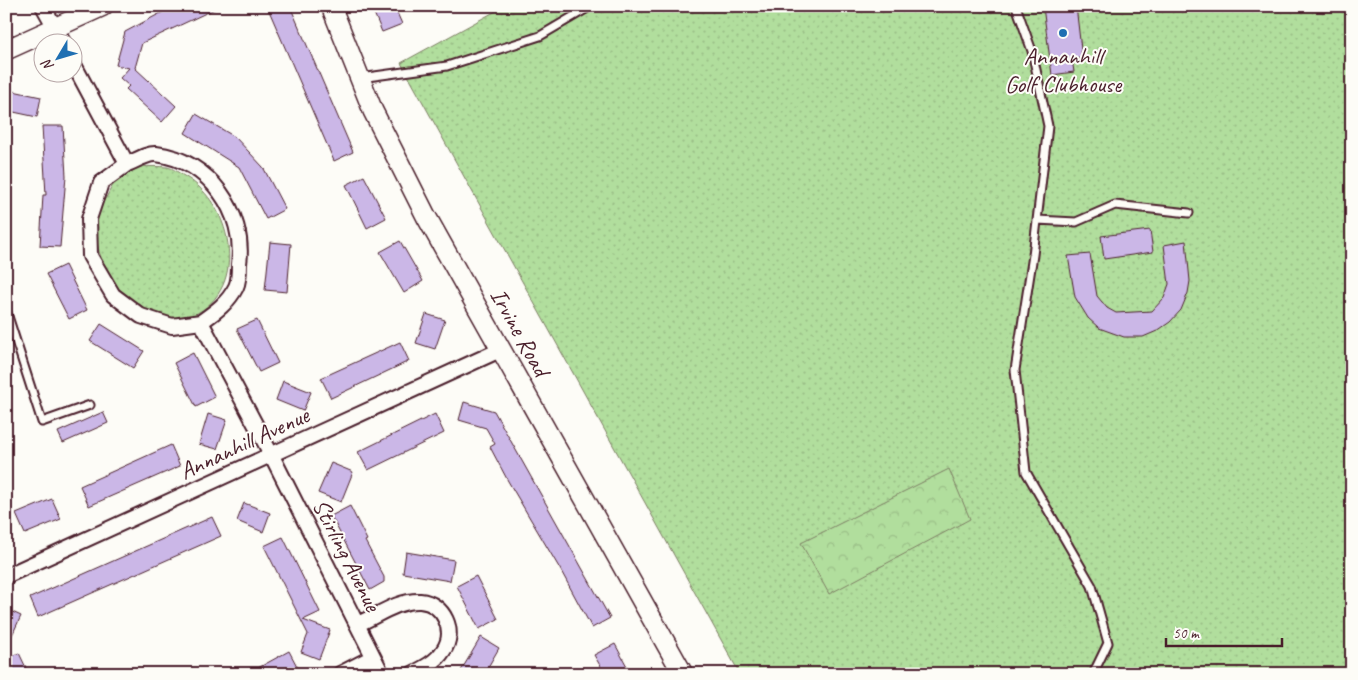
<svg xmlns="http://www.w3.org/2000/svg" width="1358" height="680" font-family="Caveat,sans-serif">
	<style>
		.grass { fill: url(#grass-dots); stroke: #7e7e64 }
		.forest { fill: url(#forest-crowns); stroke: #7e7e64 }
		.building { fill: #cbb7e7; stroke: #4a1f2b }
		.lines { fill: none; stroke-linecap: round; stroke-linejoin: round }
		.service-casing { stroke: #4a1f2b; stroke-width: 11 }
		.minor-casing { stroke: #4a1f2b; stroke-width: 18 }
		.secondary-casing { stroke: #4a1f2b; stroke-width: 22 }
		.service { stroke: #fdfcf7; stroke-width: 7 }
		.minor { stroke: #fdfcf7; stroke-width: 14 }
		.secondary { stroke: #fdfcf7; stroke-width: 19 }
		.poi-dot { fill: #1f6fb2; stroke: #fdfcf7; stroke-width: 2 }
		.labels { text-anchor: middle; stroke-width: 4; stroke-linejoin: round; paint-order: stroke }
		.poi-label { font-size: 24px; fill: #4a1f2b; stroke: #fdfcf7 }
		.street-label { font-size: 24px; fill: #4a1f2b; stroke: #fdfcf7 }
	</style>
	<defs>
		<pattern id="grass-dots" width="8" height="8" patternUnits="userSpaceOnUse" patternTransform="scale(1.25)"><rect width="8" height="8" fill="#b1de9d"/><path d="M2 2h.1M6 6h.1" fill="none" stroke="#9abe87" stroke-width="1.8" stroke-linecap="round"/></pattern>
		<pattern id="forest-crowns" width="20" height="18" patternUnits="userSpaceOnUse" patternTransform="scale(1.25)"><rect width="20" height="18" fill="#b1de9d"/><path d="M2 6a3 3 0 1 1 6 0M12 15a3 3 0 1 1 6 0" fill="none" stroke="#9abe87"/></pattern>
	</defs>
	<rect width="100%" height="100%" fill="#fdfcf7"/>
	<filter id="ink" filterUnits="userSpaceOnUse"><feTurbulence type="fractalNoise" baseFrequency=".02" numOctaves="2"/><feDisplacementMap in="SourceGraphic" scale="10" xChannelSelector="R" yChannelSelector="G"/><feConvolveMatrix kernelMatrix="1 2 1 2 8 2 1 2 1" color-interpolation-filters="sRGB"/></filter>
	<g filter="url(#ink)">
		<path class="grass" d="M505 6H1352V674H740L401 63Z
			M141 166C149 167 159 166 167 167 173 168 179 173 184 176 235 204 251 296 186 318 175 322 166 318 156 315 117 302 88 254 98 212 100 207 104 200 107 196 109 192 112 186 115 182 121 176 133 171 141 166Z"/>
		<path class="forest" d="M949 469 970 519 829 594 801 543Z"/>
		<path class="building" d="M174 6H221L142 43 135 68 176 106 162 122 126 89 129 86 120 78 129 68 116 65 125 32Z
			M267 6H290L353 152 334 161Z
			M371 6H394L402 24 382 32Z
			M1050 6H1076L1082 58 1072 59 1074 72 1052 75 1043 7Z
			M13 91 41 97 37 117 9 111Z
			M196 114 235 137 263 167 285 209 266 219 239 167 185 133Z
			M42 126H63L66 176 60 247 40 246 43 195H46Z
			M364 176 386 218 367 228 346 185Z
			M1150 230 1153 252 1104 259 1101 236Z
			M400 241 423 281 404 293 380 252Z
			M1186 241 1190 281 1188 293 1181 310 1170 322 1157 331 1143 337H1124L1099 328 1088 318 1075 297 1068 256 1090 254 1097 296 1107 308 1116 313 1152 311 1164 298 1169 284 1164 245Z
			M270 242 291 244 287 292 265 290Z
			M65 265 87 310 69 319 46 274Z
			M426 314 445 320 435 349 416 343Z
			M257 320 278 363 259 372 237 329Z
			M101 324 144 351 133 368 90 341Z
			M400 342 409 361 331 398 321 378Z
			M193 353 215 397 196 407 174 363Z
			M283 381 311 392 303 411 276 400Z
			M464 402 494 411 610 618 592 628 560 569 508 481 490 447 495 444 486 428 459 420Z
			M103 412 108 423 63 443 58 432Z
			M208 414 227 420 217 449 199 444Z
			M435 414 444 433 368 470 358 452Z
			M171 445 180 466 89 506 80 486Z
			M331 463 353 472 341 502 318 493Z
			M52 499 61 519 25 534 16 514Z
			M244 503 270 513 263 532 237 521Z
			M350 506 367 540 365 541 384 577V582L370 590 331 516Z
			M212 517 221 536 38 617 30 598Z
			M283 537 320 612 303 620 330 630 319 659 301 652 308 634 264 546Z
			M406 552 454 560 450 581 403 573Z
			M476 576 498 619 479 629 457 586Z
			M6 609 21 616 6 648Z
			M481 637 499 648 484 674H459Z
			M615 644 629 670 622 674H605L594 655Z
			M289 651 299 670 292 674H247Z
			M19 653 29 674H6V659Z"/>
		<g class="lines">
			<g class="service-casing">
				<path id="service" d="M1016 6 1032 51 1048 126 1033 255 1015 370 1026 472 1092 586 1108 643 1093 674
					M360 78 447 66 540 36 591 6
					M1037 220 1076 222 1115 205 1189 213
					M6 310 42 422 90 405"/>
			</g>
			<g class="minor-casing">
				<path id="minor" d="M43 6 63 42
					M72 61 127 164C135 161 148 153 156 154 209 160 246 213 239 264 239 271 239 281 236 287 228 303 215 312 201 322
					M127 164 101 183 89 219 90 256 113 295 141 316 172 326 201 322 272 456 382 674
					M6 576 500 350
					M358 624C377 616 398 600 420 601 444 603 457 632 443 651 436 662 424 668 412 674
					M340 674 373 657"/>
			</g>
			<g class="secondary-casing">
				<path id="secondary" d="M331 6 373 111 426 216 683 674
					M6 50 103 6"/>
			</g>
			<use href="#service" class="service"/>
			<use href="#minor" class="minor"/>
			<use href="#secondary" class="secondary"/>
		</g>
	</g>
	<circle class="poi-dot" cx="1063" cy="33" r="5"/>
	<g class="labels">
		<g class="poi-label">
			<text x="1063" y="64">Annanhill<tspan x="1063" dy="28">Golf Clubhouse</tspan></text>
		</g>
		<g class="street-label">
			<text transform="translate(520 332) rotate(61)" y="8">Irvine Road</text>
			<text transform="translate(244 443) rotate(-25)" y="8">Annanhill Avenue</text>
			<text transform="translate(347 555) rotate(63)" y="8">Stirling Avenue</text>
		</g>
	</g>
	<rect width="1358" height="680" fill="none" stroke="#fdfcf7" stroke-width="25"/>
	<rect x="12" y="12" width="1333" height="655" fill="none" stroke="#4a1f2b" stroke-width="2" filter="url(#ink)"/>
	<g transform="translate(58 58) rotate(232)"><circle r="24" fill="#fdfcf7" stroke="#b5a4a5"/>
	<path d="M0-4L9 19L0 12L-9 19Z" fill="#1f6fb2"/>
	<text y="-8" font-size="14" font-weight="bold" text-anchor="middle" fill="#4a1f2b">N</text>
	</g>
	<path d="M1166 638v8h116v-8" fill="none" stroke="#4a1f2b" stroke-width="2.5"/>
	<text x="1173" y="638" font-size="15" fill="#4a1f2b" stroke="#fdfcf7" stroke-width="4" paint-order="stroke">50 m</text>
</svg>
